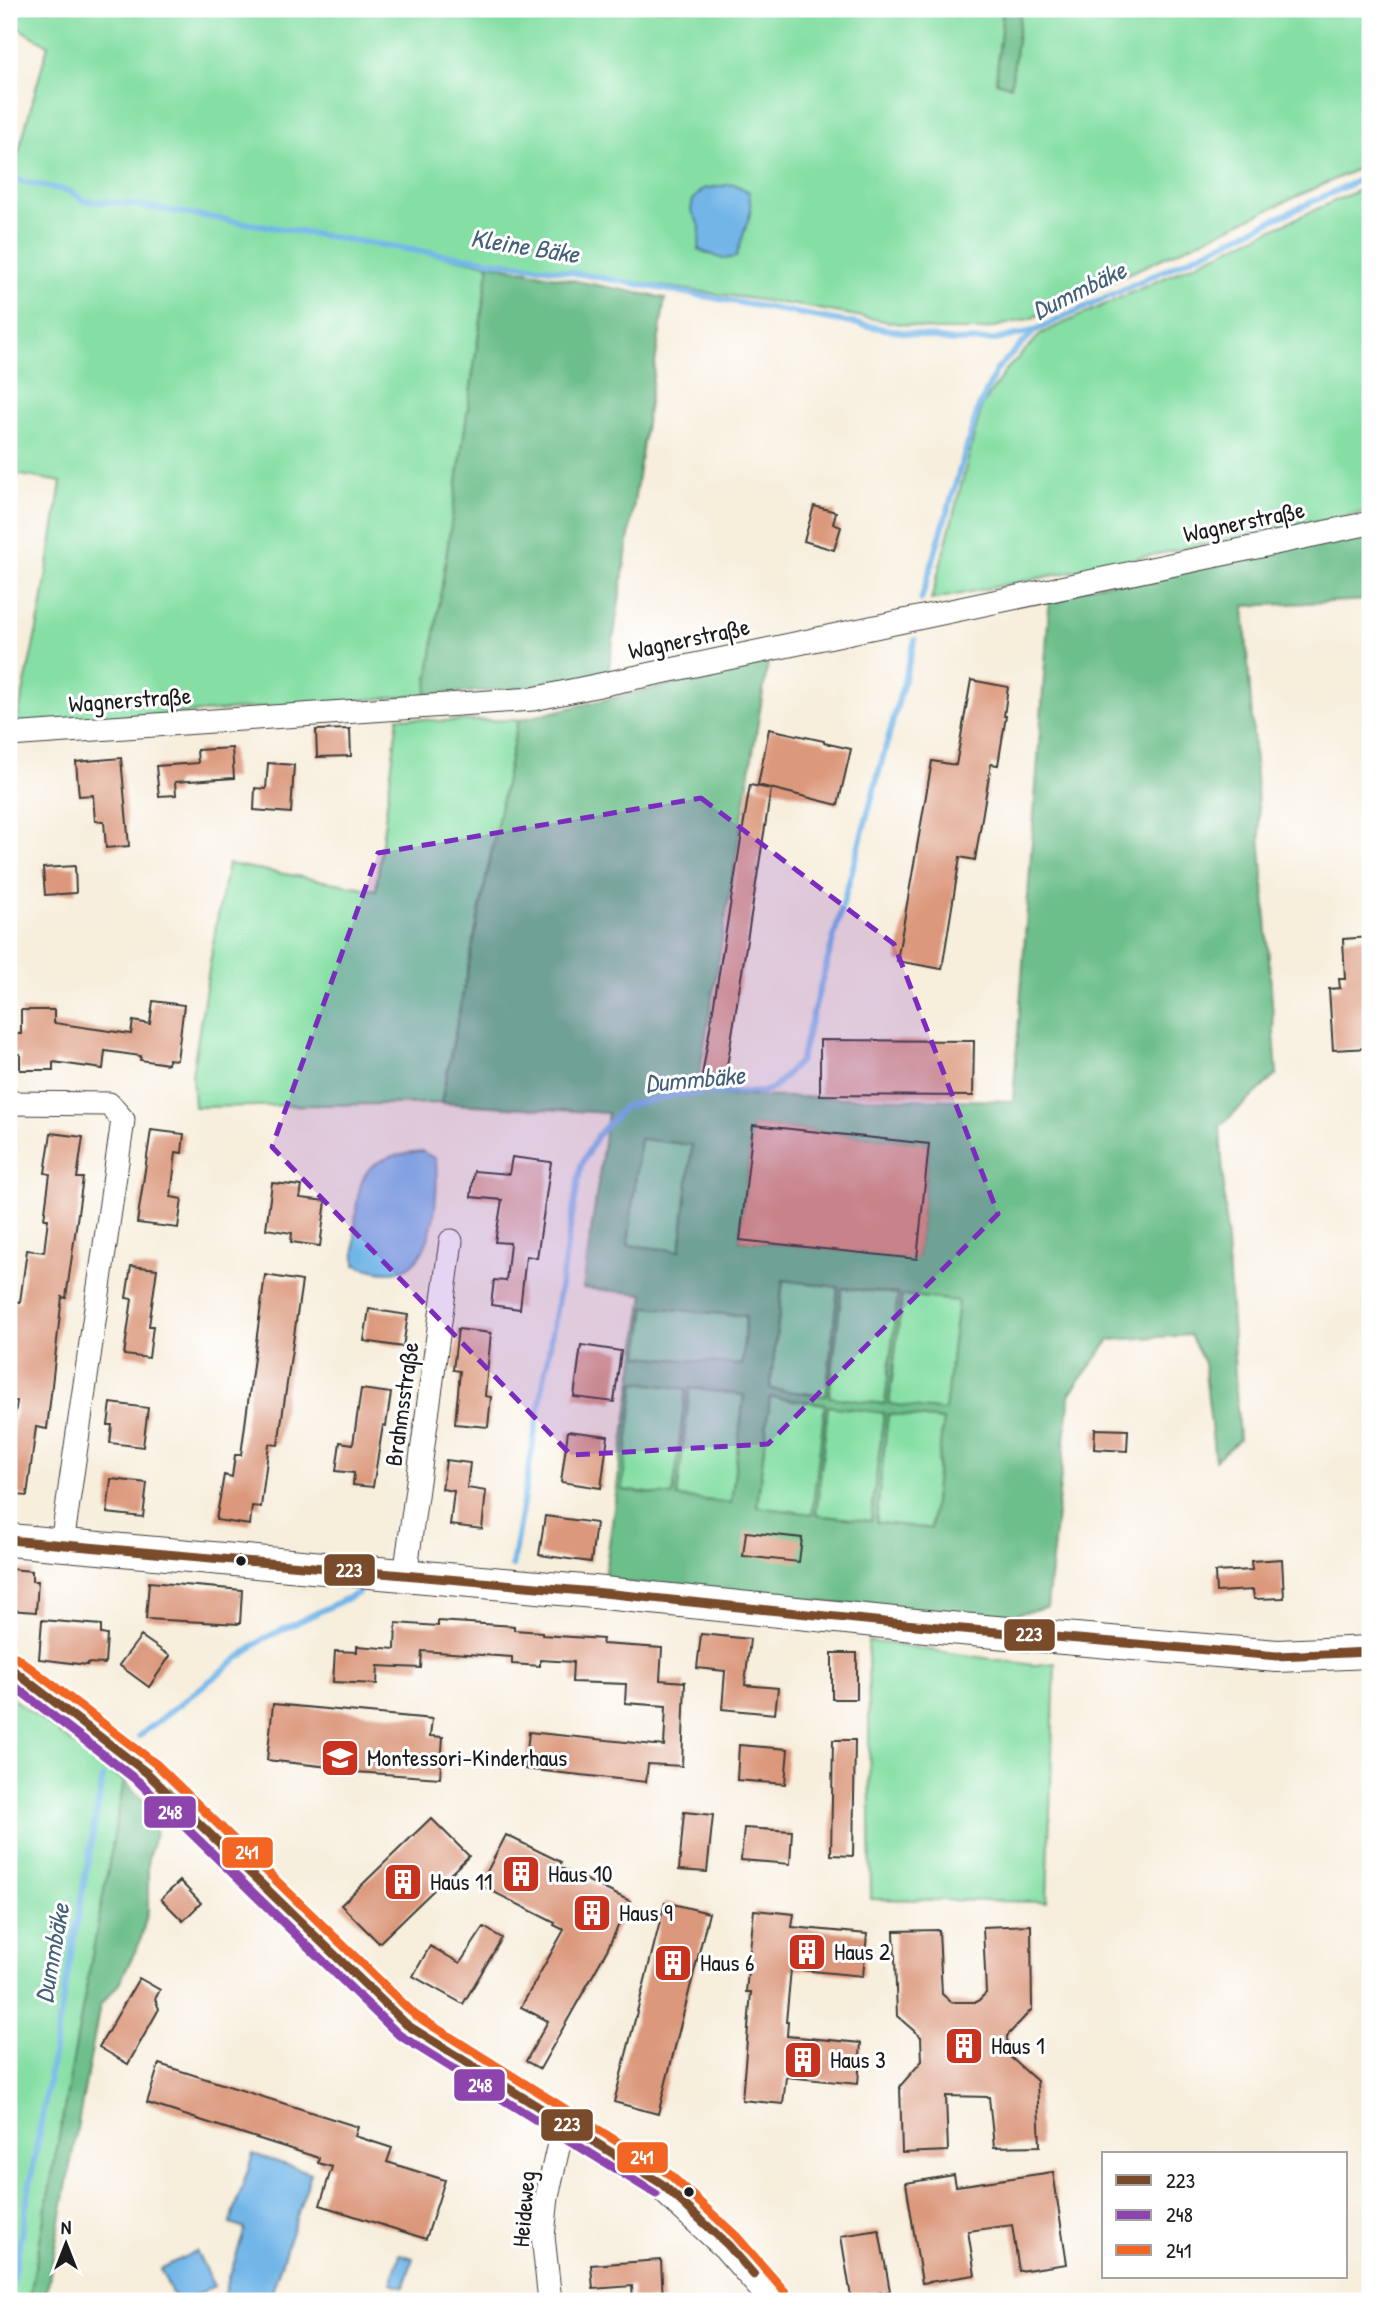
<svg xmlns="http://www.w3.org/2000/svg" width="1379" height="2310" font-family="'Patrick Hand',sans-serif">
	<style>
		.green { fill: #85dfa4; stroke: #507e60; stroke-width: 2 }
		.forest { fill: #6cbe8a; stroke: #446d53; stroke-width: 2; fill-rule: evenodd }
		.water { fill: #72b6e8; stroke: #476982; stroke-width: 2 }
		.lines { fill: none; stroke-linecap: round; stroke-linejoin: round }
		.stream { stroke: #72b6e8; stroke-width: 6 }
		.building { fill: #db987b }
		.street-casing { stroke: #3d3c39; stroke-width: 25 }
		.secondary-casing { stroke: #3d3c39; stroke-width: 34 }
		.street { stroke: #fff; stroke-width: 23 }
		.secondary { stroke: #fff; stroke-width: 32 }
		.bus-1-casing { stroke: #fff; stroke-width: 14 }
		.bus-2-casing { stroke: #fff; stroke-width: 14 }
		.bus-3-casing { stroke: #fff; stroke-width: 14 }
		.bus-1 { stroke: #7a4b2a; stroke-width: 9 }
		.bus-2 { stroke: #8e44ad; stroke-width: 9 }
		.bus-3 { stroke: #f26522; stroke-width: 9 }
		.marked { fill: #7b2cbf; fill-opacity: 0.2; stroke: #7b2cbf; stroke-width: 5; stroke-dasharray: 14 9; stroke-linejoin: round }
		.bus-dot { fill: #1c1c1c; stroke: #fff; stroke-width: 2.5 }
		.labels { text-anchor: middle; stroke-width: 6; stroke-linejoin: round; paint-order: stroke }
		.street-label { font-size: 24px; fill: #1c1c1c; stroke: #fff }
		.poi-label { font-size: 24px; fill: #1c1c1c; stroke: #fff; text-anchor: start }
		.water-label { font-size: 26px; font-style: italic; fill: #436178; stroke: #fff }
		.line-badge { stroke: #fff; stroke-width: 2.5 }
		.badge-label { font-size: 19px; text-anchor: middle; font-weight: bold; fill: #fff }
	</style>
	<rect width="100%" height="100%" fill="#fff"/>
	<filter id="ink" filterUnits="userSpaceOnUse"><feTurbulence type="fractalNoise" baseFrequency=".0143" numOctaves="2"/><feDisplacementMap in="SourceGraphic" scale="14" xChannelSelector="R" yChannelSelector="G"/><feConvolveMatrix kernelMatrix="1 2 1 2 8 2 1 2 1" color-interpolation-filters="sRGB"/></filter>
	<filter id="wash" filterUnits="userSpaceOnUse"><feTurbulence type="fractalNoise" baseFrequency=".00686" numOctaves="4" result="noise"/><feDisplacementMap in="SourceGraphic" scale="28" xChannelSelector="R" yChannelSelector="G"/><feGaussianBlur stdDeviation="1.57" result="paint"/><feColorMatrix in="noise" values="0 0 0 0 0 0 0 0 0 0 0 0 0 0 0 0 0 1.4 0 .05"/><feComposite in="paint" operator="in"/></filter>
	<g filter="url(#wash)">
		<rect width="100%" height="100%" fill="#f7eedc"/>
		<path class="green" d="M9 9H1003L996 82 1011 86 1021 9H1370V163L1032 318 982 330H934L802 306 411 251 489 264 426 695 16 726 41 610 61 482 9 473V173L13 172 48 45 9 23Z
			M1370 185V511L931 600 982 406 1006 370 1042 333Z
			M398 717 441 721 518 720 441 1103 194 1107 192 1074 218 914 228 864 376 890Z
			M640 1138 693 1145 680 1251 628 1245Z
			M783 1280 838 1287 826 1396 770 1389Z
			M842 1288 898 1294 885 1404 829 1398Z
			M902 1295 958 1301 945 1411 889 1405Z
			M646 1306 746 1316 742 1366 639 1356Z
			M635 1381 686 1388 673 1496 621 1490Z
			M690 1388 744 1395 732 1503 677 1497Z
			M770 1397 825 1404 813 1514 757 1507Z
			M828 1406 884 1412 871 1522 816 1515Z
			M888 1414 943 1420 931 1529 876 1523Z
			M868 1641 1034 1665 1055 1663 1047 1902 871 1899Z
			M9 1696 124 1781 29 2301H9Z"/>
		<path class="forest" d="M1003 9H1021L1011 86 996 82Z
			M489 264 665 298 608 674 524 688 426 695Z
			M1370 530V600L1244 606 1277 1074 1220 1126 1239 1440 1215 1460 1204 1363 1190 1335 1110 1340 1070 1393 1047 1607 995 1619 604 1580 644 1294 583 1288 608 1113 441 1103 518 720 768 662 696 1095 1013 1101 1050 595ZM753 1125 929 1144 917 1258 740 1240ZM640 1139 692 1145 680 1251 628 1245ZM783 1280 838 1287 826 1396 770 1389ZM842 1288 898 1294 885 1404 829 1397ZM902 1295 958 1301 945 1411 889 1404ZM646 1307 746 1316 742 1365 639 1356ZM635 1382 686 1389 673 1496 622 1490ZM690 1388 744 1395 731 1503 677 1497ZM770 1397 825 1404 812 1514 757 1507ZM828 1406 884 1413 871 1521 816 1515ZM888 1414 943 1420 931 1529 876 1522Z
			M124 1781 157 1815 155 1837 148 1858V1910L140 1942 118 1985 100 2005 45 2301H29Z"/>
		<path class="water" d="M734 184 749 192 751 211 736 257 723 259 699 250 700 226 691 210 693 200 703 189Z
			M422 1151 436 1159C438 1190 437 1263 398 1271 384 1274 368 1269 355 1265 355 1240 352 1186 370 1168 381 1157 406 1152 422 1151Z
			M253 2154 311 2173 269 2301H229L222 2299 245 2229 230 2224Z
			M196 2251 214 2286 184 2301H176L160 2269Z
			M400 2254 413 2258 404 2287 391 2283Z"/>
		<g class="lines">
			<path class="stream" d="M9 179 69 191 85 201 122 203 412 250 558 270 952 341 996 340 1036 330
				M921 600 978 409 997 369 1036 330 1370 175
				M512 1566 581 1165 597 1136 625 1106 680 1094 762 1092 773 1088 800 1061 915 640
				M139 1736 263 1639 358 1593
				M9 2301 103 1777"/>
		</g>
		<g id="blocks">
			<path class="building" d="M814 506 836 512 833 524 841 527 834 550 804 541Z
				M971 680 1008 687 1004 716H1006L998 765 991 764 975 860 960 857 942 969 897 961 932 761 956 765Z
				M350 729 351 756 317 757 316 730Z
				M769 729 824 741V743L851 749 838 805 758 785Z
				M232 748 234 778 175 782 176 795 159 796 156 766 198 763 197 750Z
				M121 758 129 846 106 848 104 821H95L93 795 79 796 76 762Z
				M268 763 294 765 291 813 254 810 255 788 266 789Z
				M750 785 771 789 725 1079 702 1076Z
				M75 866 76 893 45 895 43 868Z
				M1370 937V1048L1333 1050 1329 989 1340 988 1339 979H1345L1343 939Z
				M153 1001 184 1005 177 1060 168 1059V1064L140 1060 141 1056 105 1051 103 1069 53 1062V1070H20V1054H9V1034H21V1010H54V1023L131 1034 133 1021 150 1024Z
				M820 1040 974 1041 973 1096 820 1095Z
				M753 1125 929 1144 917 1259 740 1240Z
				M151 1130 184 1134 182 1153 176 1152 171 1197 182 1199 178 1228 137 1223Z
				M51 1133 83 1137 77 1178H83L66 1298 62 1297 47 1429 36 1427 27 1496 9 1494V1446H10L17 1401 9 1400V1300L20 1302 27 1250 44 1252 48 1219H44L50 1174 45 1173Z
				M512 1157 551 1162 537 1258 526 1256 520 1309 491 1305 494 1280 506 1281 510 1243 495 1242 502 1200 471 1197 474 1171 509 1174Z
				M272 1183 302 1186 300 1198 326 1201 320 1246 291 1242 292 1233 266 1229Z
				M131 1266 157 1269 149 1326H153L149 1358 124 1355 132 1299 126 1298Z
				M265 1275 302 1281 278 1445 269 1444 261 1507 252 1506 250 1525 216 1520 224 1475 232 1477 235 1455H241Z
				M369 1309 408 1315 403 1347 364 1341Z
				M458 1329 491 1333 485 1396 491 1397 488 1427 455 1424 460 1371 453 1370Z
				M581 1345 621 1351 614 1402 574 1397Z
				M361 1389 391 1393 386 1426 383 1425 373 1487 353 1485 354 1473 336 1471 340 1442 353 1444Z
				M111 1403 148 1408 143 1447 110 1443 112 1425H108Z
				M1095 1429 1128 1430 1127 1451 1094 1449Z
				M568 1431 608 1436 601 1488 561 1482Z
				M446 1460 470 1463 467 1488 486 1491 482 1529 450 1525 454 1491 442 1489Z
				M111 1479 147 1483 143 1517 107 1513Z
				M545 1516 596 1523 591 1562 539 1555Z
				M746 1532 802 1538 799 1562 743 1556Z
				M1282 1559 1284 1598 1254 1599 1253 1590 1216 1592 1215 1572 1252 1570 1251 1561Z
				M10 1569 32 1571V1581H38L36 1612 9 1610Z
				M149 1582 242 1590 240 1624 146 1619Z
				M42 1620 101 1625V1634L107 1635 105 1664 87 1663V1665L39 1659Z
				M438 1621 514 1626V1630L542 1632V1635L603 1639 602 1644 662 1648 660 1680 685 1682 682 1766 648 1764 646 1782 525 1769 529 1732 664 1746 666 1706 625 1703 626 1684 572 1682 573 1662 540 1660V1666L512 1664V1657L422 1651 421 1668 378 1666 377 1684 333 1682 335 1651 357 1652V1646L395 1649 396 1623 438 1626Z
				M701 1634 750 1639 745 1685 778 1688 775 1714 722 1709 725 1671 697 1668Z
				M141 1636 170 1656 149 1687 119 1665Z
				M832 1653H857V1699H832Z
				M273 1704 432 1719 430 1736 443 1737 440 1778 356 1772V1770L267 1760Z
				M833 1740H855L853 1856 831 1855Z
				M739 1745 788 1749 785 1784 737 1780Z
				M684 1812 713 1815 707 1872 679 1870Z
				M431 1818 469 1856 379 1943 341 1905Z
				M744 1828 792 1831 790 1864 741 1860Z
				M506 1835 561 1862 559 1867 630 1901 607 1950 540 2069 526 2061 548 2021 521 2007 564 1930 554 1925 555 1923 480 1885Z
				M180 1881 201 1903 183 1921 161 1899Z
				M665 1902 709 1913 658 2114 614 2102Z
				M754 1910 794 1914 792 1927 867 1934 863 1976 791 1969 786 2022H788L787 2036 861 2043 858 2084 786 2077 783 2104 742 2100 751 1992H746Z
				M1031 1925 1032 2009 1007 2036 1008 2055 1037 2081 1040 2146 994 2147 989 2097 946 2096 948 2151 902 2153 900 2086 922 2061 921 2037 897 2016 894 1931 939 1930 942 1994 951 2002H977L986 1993 983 1927Z
				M484 1927 502 1938 463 2004 413 1976 430 1946 460 1963Z
				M139 1978 160 1990 155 1999 159 2009 128 2064 99 2047Z
				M159 2064 358 2127 355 2136 392 2148 387 2162 445 2180 426 2239 320 2205 332 2167 318 2163 319 2158 147 2103Z
				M1053 2172 1067 2264 1019 2271 1012 2225 968 2231 975 2275 922 2283 906 2183 954 2175 956 2186Z
				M879 2230 890 2291 851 2297 841 2236Z
				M661 2260 663 2301H633L632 2286 593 2289 591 2265Z"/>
		</g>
	</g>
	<g filter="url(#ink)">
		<use href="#blocks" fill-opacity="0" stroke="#3d3c39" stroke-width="2"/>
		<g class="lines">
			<g class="street-casing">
				<path id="street" d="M9 735 533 699 1370 523
					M9 1103 109 1104 123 1120 62 1544
					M405 1576 451 1241
					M550 2301 543 2236 547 2196 561 2135 567 2124"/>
			</g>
			<g class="secondary-casing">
				<path id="secondary" d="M9 1540 594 1592 904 1624 1133 1644 1277 1656 1370 1652
					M9 1667 147 1773 407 2025 662 2184 728 2245 777 2301"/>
			</g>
			<use href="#street" class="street"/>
			<use href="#secondary" class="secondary"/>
			<g class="bus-1-casing">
				<path id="bus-1" d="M9 1540 594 1592 904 1624 1277 1656 1370 1652
					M9 1667 147 1773 407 2025 662 2184 728 2245 754 2275"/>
			</g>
			<g class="bus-2-casing">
				<path id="bus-2" d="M9 1682 139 1782 399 2035 656 2194"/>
			</g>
			<g class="bus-3-casing">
				<path id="bus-3" d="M16 1657 156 1764 415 2015 669 2174 736 2236 786 2293"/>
			</g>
			<use href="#bus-1" class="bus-1"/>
			<use href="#bus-2" class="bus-2"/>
			<use href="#bus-3" class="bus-3"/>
		</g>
	</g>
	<path class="marked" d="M701 798 894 944 998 1214 768 1444 571 1455 272 1147 378 853Z"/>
	<defs>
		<g id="school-square" transform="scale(2.0125)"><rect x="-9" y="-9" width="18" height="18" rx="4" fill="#c8321e" stroke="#fff"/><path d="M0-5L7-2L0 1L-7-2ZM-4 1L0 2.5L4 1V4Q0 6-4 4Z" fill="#fff"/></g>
		<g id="building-square" transform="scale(2.0125)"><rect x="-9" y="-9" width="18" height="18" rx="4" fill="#c8321e" stroke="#fff"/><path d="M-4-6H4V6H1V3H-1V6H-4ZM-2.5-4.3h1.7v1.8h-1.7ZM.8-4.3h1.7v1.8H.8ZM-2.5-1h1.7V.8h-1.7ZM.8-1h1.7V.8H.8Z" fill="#fff"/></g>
	</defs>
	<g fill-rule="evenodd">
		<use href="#school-square" x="340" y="1758"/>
		<use href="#building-square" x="521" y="1874"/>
		<use href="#building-square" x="403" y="1882"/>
		<use href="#building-square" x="592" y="1913"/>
		<use href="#building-square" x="807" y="1952"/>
		<use href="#building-square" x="673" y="1963"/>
		<use href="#building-square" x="964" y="2046"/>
		<use href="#building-square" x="803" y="2060"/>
	</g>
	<g class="bus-dot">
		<circle cx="241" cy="1561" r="6"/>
		<circle cx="689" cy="2192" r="6"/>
	</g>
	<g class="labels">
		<g class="street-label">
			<text transform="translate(1244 522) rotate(-12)" y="8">Wagnerstraße</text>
			<text transform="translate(689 639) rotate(-12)" y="8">Wagnerstraße</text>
			<text transform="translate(130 700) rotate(-4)" y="8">Wagnerstraße</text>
			<text transform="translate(402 1404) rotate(-82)" y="8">Brahmsstraße</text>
			<text transform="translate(524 2209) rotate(-85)" y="8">Heideweg</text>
		</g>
		<g class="poi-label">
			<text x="367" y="1766">Montessori-Kinderhaus</text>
			<text x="548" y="1882">Haus 10</text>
			<text x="430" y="1890">Haus 11</text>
			<text x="619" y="1921">Haus 9</text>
			<text x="834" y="1960">Haus 2</text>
			<text x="700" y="1971">Haus 6</text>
			<text x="991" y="2054">Haus 1</text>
			<text x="830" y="2068">Haus 3</text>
		</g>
		<g class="water-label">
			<text transform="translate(525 246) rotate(9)" y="9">Kleine Bäke</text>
			<text transform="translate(1079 290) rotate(-26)" y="9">Dummbäke</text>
			<text transform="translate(695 1079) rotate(-5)" y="9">Dummbäke</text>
			<text transform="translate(52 1953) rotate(-80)" y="9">Dummbäke</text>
		</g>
	</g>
	<g class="line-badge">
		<rect x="323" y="1553" width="53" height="34" rx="7" fill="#7a4b2a"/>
		<rect x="1003" y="1618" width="53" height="34" rx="7" fill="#7a4b2a"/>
		<rect x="143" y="1795" width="54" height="34" rx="7" fill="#8e44ad"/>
		<rect x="221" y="1836" width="53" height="33" rx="7" fill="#f26522"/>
		<rect x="453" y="2068" width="53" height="34" rx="7" fill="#8e44ad"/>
		<rect x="540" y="2108" width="54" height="34" rx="7" fill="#7a4b2a"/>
		<rect x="616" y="2141" width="53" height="33" rx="7" fill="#f26522"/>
	</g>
	<g class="badge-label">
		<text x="349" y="1577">223</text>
		<text x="1029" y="1641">223</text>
		<text x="170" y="1819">248</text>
		<text x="247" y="1859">241</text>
		<text x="480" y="2092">248</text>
		<text x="567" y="2131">223</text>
		<text x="642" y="2164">241</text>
	</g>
	<rect width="1379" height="2310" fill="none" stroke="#fff" stroke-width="35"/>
	<rect x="1102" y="2152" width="245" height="126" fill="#ffffff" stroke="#a4a4a4" stroke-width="2"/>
	<rect x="1116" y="2175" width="35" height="10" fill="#7a4b2a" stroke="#a4a4a4" stroke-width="2"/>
	<text x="1166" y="2188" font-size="21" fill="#1c1c1c">223</text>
	<rect x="1116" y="2210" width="35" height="10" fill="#8e44ad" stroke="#a4a4a4" stroke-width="2"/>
	<text x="1166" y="2222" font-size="21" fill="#1c1c1c">248</text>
	<rect x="1116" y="2245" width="35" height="10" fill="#f26522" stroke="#a4a4a4" stroke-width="2"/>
	<text x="1166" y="2258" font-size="21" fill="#1c1c1c">241</text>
	<g transform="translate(66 2244)" stroke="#ffffff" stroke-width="5" paint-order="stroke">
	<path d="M0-5L12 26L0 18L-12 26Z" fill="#1c1c1c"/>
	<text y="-10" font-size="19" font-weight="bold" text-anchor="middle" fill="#1c1c1c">N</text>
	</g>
</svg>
